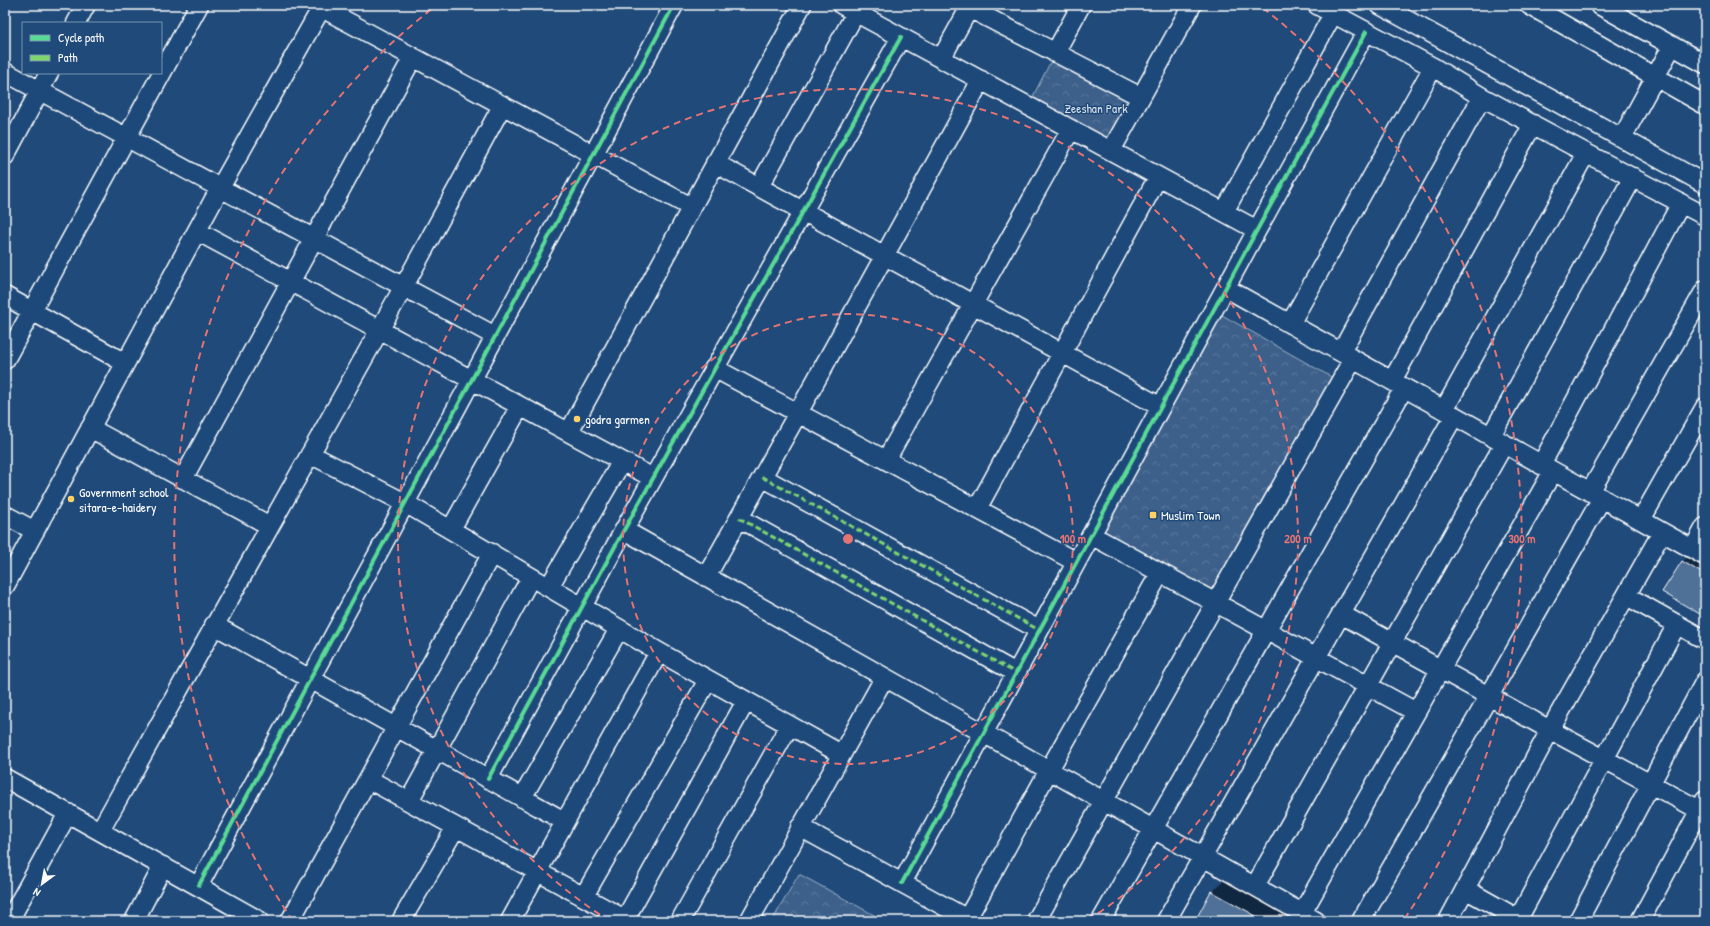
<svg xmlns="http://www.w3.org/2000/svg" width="1710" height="926" font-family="'Patrick Hand',sans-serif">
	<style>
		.park { fill: url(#park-crowns); stroke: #9eb0c5 }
		.shadow { fill: #0007 }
		.building { fill: #507197; stroke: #fff }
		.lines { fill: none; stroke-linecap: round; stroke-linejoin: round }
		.minor-casing { stroke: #fff; stroke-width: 21 }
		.minor { stroke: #1f4a7a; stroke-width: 18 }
		.quiet { stroke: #7fd670; stroke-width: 3; stroke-dasharray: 6 3; stroke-linecap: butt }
		.cycleway-casing { stroke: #1f4a7a; stroke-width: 6 }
		.cycleway { stroke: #5adb95; stroke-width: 4 }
		.ring { fill: none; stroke: #e47373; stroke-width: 2; stroke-dasharray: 7 5 }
		.poi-dot { fill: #ffd166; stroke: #1f4a7a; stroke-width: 1.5 }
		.labels { text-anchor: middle; stroke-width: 3; stroke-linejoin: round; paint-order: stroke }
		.park-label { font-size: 13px; fill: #d8dfe8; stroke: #1f4a7a }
		.poi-label { font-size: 13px; fill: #fff; stroke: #1f4a7a; text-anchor: start }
		.centre { fill: #e47373; stroke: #1f4a7a; stroke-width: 2 }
		.ring-label { font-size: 12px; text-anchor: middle; font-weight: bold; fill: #e47373; stroke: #1f4a7a; stroke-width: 3; stroke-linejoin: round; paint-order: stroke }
	</style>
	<defs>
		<pattern id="park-crowns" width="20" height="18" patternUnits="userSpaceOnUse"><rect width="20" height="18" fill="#3c618b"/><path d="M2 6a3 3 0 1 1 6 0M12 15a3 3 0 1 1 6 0" fill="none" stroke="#59799c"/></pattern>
	</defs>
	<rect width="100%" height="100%" fill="#1f4a7a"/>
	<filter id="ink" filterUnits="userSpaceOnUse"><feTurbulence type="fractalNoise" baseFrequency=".025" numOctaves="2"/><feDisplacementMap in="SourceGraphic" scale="8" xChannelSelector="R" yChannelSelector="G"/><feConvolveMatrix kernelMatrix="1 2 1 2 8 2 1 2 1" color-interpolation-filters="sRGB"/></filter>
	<g filter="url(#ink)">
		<path class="park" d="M1055 53 1141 97 1111 151 1028 106Z
			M1222 315 1335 379 1213 591 1102 531Z
			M799 874 885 921H772Z"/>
		<path class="shadow" d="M1692 553 1705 560V615L1682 562Z
			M1225 879 1296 919 1295 921H1196L1212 892Z"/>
		<path class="building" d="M1682 561 1705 575V617L1662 592Z
			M1211 891 1265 921H1195Z"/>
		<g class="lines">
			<g class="minor-casing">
				<path id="minor" d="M842 5 1257 230
					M1317 5 1433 67 1482 97 1586 153 1705 216
					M1380 5 1705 184
					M1529 5 1705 105
					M1599 5 1705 64
					M322 8 691 207
					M969 8 1141 97
					M76 23 86 5
					M1055 53 1081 5
					M941 59 971 5
					M5 72 495 336
					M1622 138 1672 46
					M1111 151 1192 5
					M5 156 49 73
					M715 163 1161 407
					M759 187 860 5
					M1224 212 1333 14
					M197 231 653 478
					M1226 288 1705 556
					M5 296 125 363
					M1290 324 1433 67
					M1341 352 1482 97
					M5 360 199 5
					M714 368 1076 562
					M1392 381 1533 124
					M1444 410 1586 153
					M90 428 270 526
					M569 432 802 5
					M1491 436 1633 177
					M310 454 405 503 659 652 841 754
					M886 460 1071 129
					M1541 465 1681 203
					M762 477 1039 630
					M183 479 413 57
					M1590 492 1705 290
					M977 509 1158 177
					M5 515 35 531
					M739 518 1016 673
					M1641 520 1705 407
					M451 529 520 406
					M624 530 1316 921
					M1091 535 1416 712
					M1693 549 1705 527
					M706 577 798 413 981 80
					M5 586 220 188 323 5
					M549 587 622 461
					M1627 596 1705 640
					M1341 614 1550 730 1705 813
					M214 625 564 821
					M5 778 260 921
					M368 779 628 921
					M488 779 624 530 901 37
					M522 798 619 629
					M409 801 531 577
					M800 827 971 921
					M100 831 404 286 502 106
					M902 883 1257 230 1366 32
					M199 885 674 5
					M1255 886 1504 444
					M1465 889 1522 921
					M584 896 708 680
					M1302 913 1553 471
					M967 919 1049 770 1160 573
					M9 921 68 813
					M134 921 163 866
					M290 921 492 553
					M401 921 456 827
					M510 921 659 652
					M624 921 746 701
					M680 921 789 726
					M749 921 884 678
					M1036 921 1353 359
					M1101 921 1404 388
					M1166 921 1454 416
					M1361 921 1602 498
					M1448 921 1550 730 1662 532
					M1517 921 1677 624
					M1578 921 1705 681
					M1640 921 1705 800"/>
			</g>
			<use href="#minor" class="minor"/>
			<path class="quiet" d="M762 477 1039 630
				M739 518 1016 673"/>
			<g class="cycleway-casing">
				<path id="cycleway" d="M488 779 624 530 901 37
					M902 883 1257 230 1366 32
					M199 885 674 5"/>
			</g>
			<use href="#cycleway" class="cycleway"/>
		</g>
	</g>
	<g class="ring">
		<circle cx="848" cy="539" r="225"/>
		<path d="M610 921A450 450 0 1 1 1086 921"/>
		<path d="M293 921A674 674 0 0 1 433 8M1263 8A674 674 0 0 1 1403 921"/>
	</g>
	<g class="poi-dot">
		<circle cx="577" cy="419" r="4"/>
		<circle cx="71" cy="499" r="4"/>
		<rect x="1149" y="511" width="8" height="8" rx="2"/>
	</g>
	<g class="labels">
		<g class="park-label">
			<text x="1096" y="113">Zeeshan Park</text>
		</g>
		<g class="poi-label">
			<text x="585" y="424">godra garmen</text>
			<text x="79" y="497">Government school<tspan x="79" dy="15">sitara-e-haidery</tspan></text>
			<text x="1161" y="520">Muslim Town</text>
		</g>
	</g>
	<circle cx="848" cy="539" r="6" class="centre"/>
	<g class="ring-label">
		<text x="1073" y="543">100 m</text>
		<text x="1298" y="543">200 m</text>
		<text x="1522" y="543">300 m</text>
	</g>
	<rect width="1710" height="926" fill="none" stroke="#1f4a7a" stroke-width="20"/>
	<rect x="10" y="10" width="1690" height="906" fill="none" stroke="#fff" stroke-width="1.5" filter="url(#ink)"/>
	<rect x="22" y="22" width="140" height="52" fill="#1f4a7a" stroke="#7992af"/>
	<rect x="30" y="35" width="20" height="6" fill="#5adb95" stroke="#7992af"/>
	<text x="58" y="42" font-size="12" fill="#ffffff">Cycle path</text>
	<rect x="30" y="55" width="20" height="6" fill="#7fd670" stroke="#7992af"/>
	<text x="58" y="62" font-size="12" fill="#ffffff">Path</text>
	<g transform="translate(42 884) rotate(212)" stroke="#1f4a7a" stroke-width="3" paint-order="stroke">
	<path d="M0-3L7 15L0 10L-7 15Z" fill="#ffffff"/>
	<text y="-6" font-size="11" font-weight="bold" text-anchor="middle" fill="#ffffff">N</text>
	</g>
</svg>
